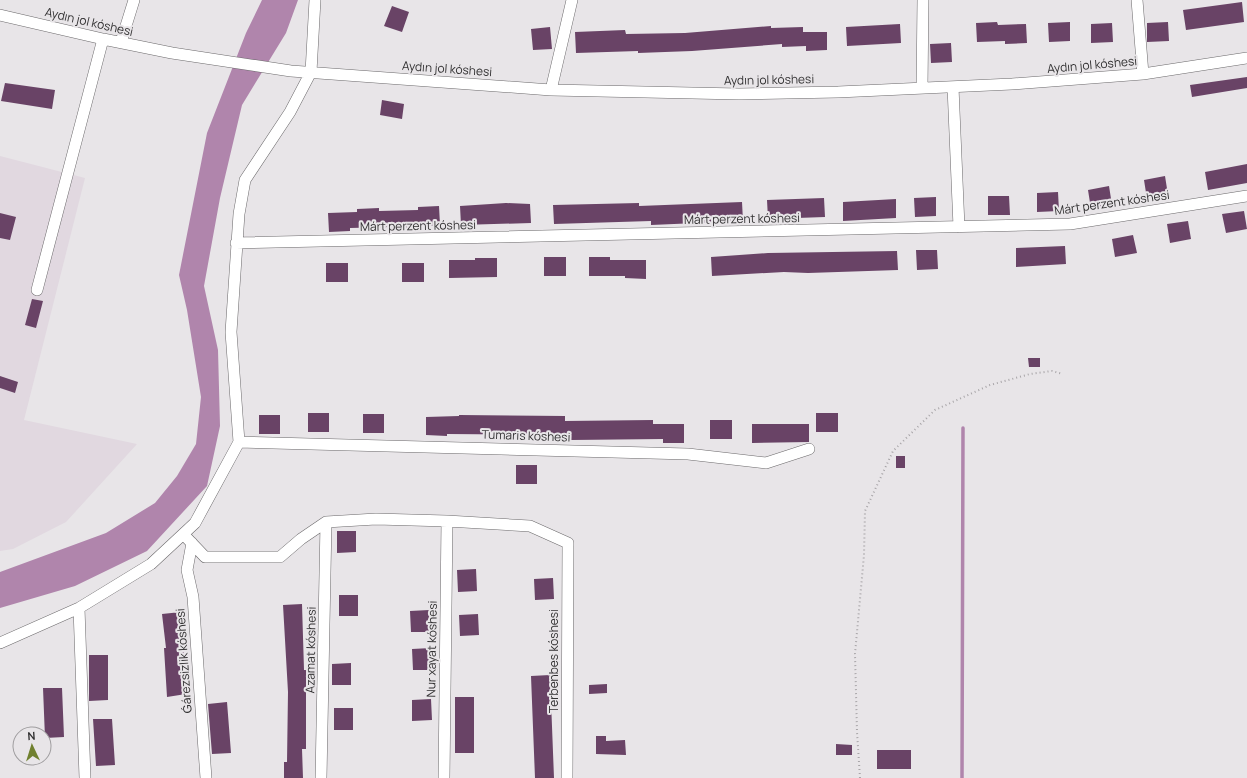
<svg xmlns="http://www.w3.org/2000/svg" width="1247" height="778" font-family="Manrope,sans-serif">
	<style>
		.built { fill: #e1d8e0 }
		.water { fill: #b085ac }
		.lines { fill: none; stroke-linecap: round; stroke-linejoin: round }
		.stream { stroke: #b085ac; stroke-width: 3.5 }
		.building { fill: #694366 }
		.minor-casing { stroke: #6b696b; stroke-width: 12 }
		.path { stroke: #a8a5a8; stroke-width: 2; stroke-dasharray: 1 3; stroke-linecap: butt }
		.minor { stroke: #fff; stroke-width: 11 }
		.labels { text-anchor: middle; stroke-width: 4; stroke-linejoin: round; paint-order: stroke }
		.street-label { font-size: 12px; fill: #323132; stroke: #e8e5e8 }
	</style>
	<rect width="100%" height="100%" fill="#e8e5e8"/>
	<path class="built" d="M0 156 85 178 24 420 137 444 66 522 13 549 0 551Z"/>
	<path class="water" d="M262 0H298L286 33 242 105 220 198 204 286 218 350 220 426 207 486 147 551 75 586 0 608V572L106 533 155 503 177 476 196 444 201 397 187 310 179 275 207 133 246 33Z"/>
	<g class="lines">
		<path class="stream" d="M962 778 963 428"/>
	</g>
	<path class="building" d="M1242 2 1244 22 1186 30 1183 10Z
		M392 6 409 12 402 32 384 26Z
		M997 22 998 25 1026 24 1027 43 1005 44V41L977 42 976 23Z
		M1070 22V41L1049 42 1048 23Z
		M1168 22 1169 41 1147 42V23Z
		M1112 23 1113 42 1091 43V24Z
		M900 24 901 43 847 46 846 27Z
		M771 26V28L803 27V32H827V50L806 51V46L782 47V44L692 51 638 53V51L576 53 575 32 625 30 626 34 685 33Z
		M550 27 552 49 533 50 531 29Z
		M951 43 952 62 931 63 930 44Z
		M1247 77V88L1192 97 1190 85Z
		M5 83 55 90 52 109 1 101Z
		M382 100 404 104 402 119 380 115Z
		M1247 164V183L1208 190 1205 172Z
		M1165 176 1168 195 1147 199 1144 180Z
		M1109 186 1112 205 1091 209 1088 190Z
		M1058 192 1059 211 1037 212V193Z
		M988 196H1009L1010 215H988Z
		M936 197V216L915 217 914 198Z
		M824 198 825 217 768 219 767 200Z
		M896 199V218L843 221V202Z
		M742 202 743 221 651 225V221L554 224 553 205 639 203V206Z
		M506 203 530 204 531 223 461 225 460 206Z
		M439 206 440 225 390 230V227L350 228V231L329 232 328 213 357 212V209L379 208V211L418 210V207Z
		M1244 211 1247 229 1226 233 1222 214Z
		M0 213 16 217 10 240 0 238Z
		M1188 221 1191 239 1170 243 1167 224Z
		M1133 235 1137 253 1115 257 1112 239Z
		M1065 246 1066 264 1016 267V248Z
		M916 250H937L938 269 917 270Z
		M897 251 898 270 808 273 784 272 712 276 711 257 768 253Z
		M544 257H566V276H544Z
		M589 257H610V260H646V279L625 278V276H589Z
		M475 258H497V277L449 278V260H475Z
		M326 263H348V282H326Z
		M402 263H424V282H402Z
		M32 299 43 301 36 328 25 325Z
		M1028 358H1040V367H1029Z
		M0 376 18 382 15 393 0 388Z
		M308 413H329V432H308Z
		M816 413H838V432H816Z
		M363 414H384V433H363Z
		M259 415H280V434H259Z
		M459 415 565 416V421L653 420V424H684V443H663V439L571 440V435L447 434V436L426 435V417L459 416Z
		M710 420H732V439H710Z
		M752 424H809V442L752 443Z
		M896 456H905V468H896Z
		M516 465H537V484H516Z
		M337 531H356V552L337 553Z
		M476 569 477 591 458 592 457 570Z
		M553 578 554 599 535 600 534 579Z
		M339 595H358V616H339Z
		M302 604 304 670H306V749H302L303 778H284V762H287L288 692 283 605Z
		M429 610 430 632H411L410 611Z
		M181 612 186 694 167 697 164 648H166L162 614Z
		M478 614 479 635 460 636 459 615Z
		M431 648 432 670H413L412 649Z
		M89 655H108V700L89 701Z
		M351 663V685H332V664Z
		M550 675 554 778H535L531 676Z
		M607 684V693L589 694V685Z
		M43 688H62L64 737 45 738Z
		M455 697H474V753H455Z
		M431 699 432 720 412 721V700Z
		M227 702 231 753 212 754 208 704Z
		M334 708H353V730H334Z
		M93 719H112L115 765 96 766Z
		M596 736H606V741L625 740 626 755 596 754Z
		M836 744 852 745V755H836Z
		M877 750H911V769H877Z"/>
	<g class="lines">
		<g class="minor-casing">
			<path id="minor" d="M1137 0 1143 74
				M0 15 103 39 172 53 291 71 551 90 739 94 838 92 1012 84 1143 74 1247 58
				M121 42 134 0
				M953 87 959 227
				M922 88 923 0
				M551 90 572 0
				M236 243 1070 224 1247 196
				M37 290 103 39
				M239 442 688 454 766 463 809 449
				M184 535 205 557H280L301 539 326 522 376 519 447 521 530 526 568 543 567 778
				M192 543 187 570 193 597 206 778
				M79 608 85 778
				M0 643 79 608 151 564 195 523 239 442 231 332 239 214 245 180 290 112 311 72 315 0
				M321 778 326 522
				M444 778 447 521"/>
		</g>
		<path class="path" d="M860 778 857 732 855 654 864 555 865 511 893 451 935 410 990 385 1030 374 1052 371 1063 374"/>
		<use href="#minor" class="minor"/>
	</g>
	<g class="labels">
		<g class="street-label">
			<text transform="translate(89 22) rotate(13)" y="4">Aydın jol kóshesi</text>
			<text transform="translate(1092 65) rotate(-5)" y="4">Aydın jol kóshesi</text>
			<text transform="translate(447 69) rotate(4)" y="4">Aydın jol kóshesi</text>
			<text transform="translate(769 80) rotate(-1)" y="4">Aydın jol kóshesi</text>
			<text transform="translate(1112 203) rotate(-8)" y="4">Márt perzent kóshesi</text>
			<text transform="translate(742 219) rotate(-1)" y="4">Márt perzent kóshesi</text>
			<text transform="translate(418 226) rotate(-1)" y="4">Márt perzent kóshesi</text>
			<text transform="translate(526 436) rotate(2)" y="4">Tumaris kóshesi</text>
			<text transform="translate(432 649) rotate(-89)" y="4">Nur xayat kóshesi</text>
			<text transform="translate(311 650) rotate(-89)" y="4">Azamat kóshesi</text>
			<text transform="translate(184 661) rotate(-94)" y="4">Ǵárezsizlik kóshesi</text>
			<text transform="translate(554 661) rotate(-90)" y="4">Terbenbes kóshesi</text>
		</g>
	</g>
	<g transform="translate(32 746) rotate(356)"><circle r="19" fill="#e8e5e8" stroke="#9f9d9f"/>
	<path d="M0-3L7 15L0 10L-7 15Z" fill="#70802f"/>
	<text y="-6" font-size="11" font-weight="bold" text-anchor="middle" fill="#323132">N</text>
	</g>
</svg>
